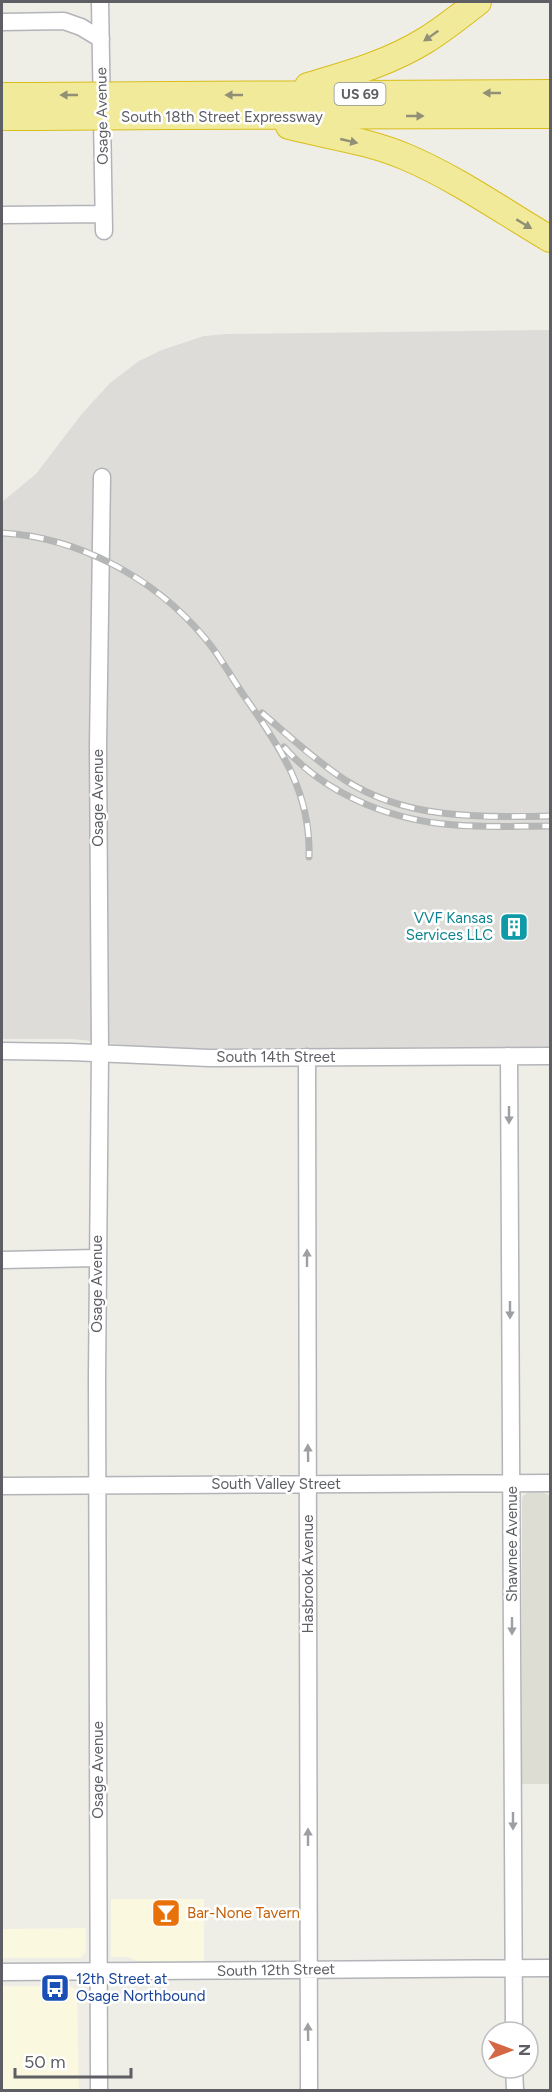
<svg xmlns="http://www.w3.org/2000/svg" width="552" height="2092" font-family="Figtree,sans-serif">
	<style>
		.commercial { fill: #faf8df }
		.industrial { fill: #dddcd8 }
		.education { fill: #ddddd4 }
		.lines { fill: none; stroke-linecap: round; stroke-linejoin: round }
		.minor-casing { stroke: #b3b4b9; stroke-width: 19 }
		.highway-casing { stroke: #d9be1b; stroke-width: 28 }
		.minor { stroke: #fff; stroke-width: 16 }
		.highway { stroke: #f1ea9a; stroke-width: 26 }
		.rail-casing { stroke: #b5b6b6; stroke-width: 7 }
		.rail { stroke: #fff; stroke-width: 4.5; stroke-dasharray: 14; stroke-linecap: butt }
		.highway-bridge-casing { stroke: #d9be1b; stroke-width: 28; stroke-linecap: butt }
		.highway-bridge { stroke: #f1ea9a; stroke-width: 26 }
		.oneway { fill: #919077 }
		.oneway2 { fill: #9e9fa2 }
		.labels { text-anchor: middle; stroke-width: 5; stroke-linejoin: round; paint-order: stroke }
		.shield { fill: #fff; stroke: #8e8f92; stroke-width: 1.5 }
		.shield-label { font-size: 14px; font-weight: bold; fill: #5d5f64 }
		.street-label { font-size: 15px; fill: #5d5f64; stroke: #fff }
		.culture-label { font-size: 15px; fill: #0d838f; stroke: #fff; text-anchor: end }
		.food-label { font-size: 15px; fill: #c56008; stroke: #fff; text-anchor: start }
		.transit-label { font-size: 15px; fill: #164399; stroke: #fff; text-anchor: start }
	</style>
	<rect width="100%" height="100%" fill="#eeede6"/>
	<path class="commercial" d="M111 1899H204V1961H136L129 1957H111Z
		M86 1928V1952L80 1958H2V1929Z
		M2 1986H70L77 1990 79 2090H2Z"/>
	<path class="industrial" d="M550 330V1047L160 1049 73 1039H2V502L36 474 81 415 110 383 139 361 162 350 204 336 227 334Z"/>
	<path class="education" d="M528 1492H542L550 1496V1784H522V1500L523 1496Z"/>
	<g class="lines">
		<g class="minor-casing">
			<path id="minor" d="M100 2 104 231
				M2 22 64 21 81 27 101 39
				M2 215 103 214
				M2 1051 71 1052 209 1058 550 1056
				M509 1056 514 2032
				M307 1057 309 2090
				M2 1260 97 1258
				M2 1486 550 1483
				M2 1972 550 1968
				M514 2068 515 2090
				M99 2090 97 1377 100 1053 98 746 102 477"/>
		</g>
		<g class="highway-casing">
			<path id="highway" d="M308 86C349 74 389 63 426 40 444 29 461 15 478 2
				M169 95 550 93
				M2 96H34
				M171 116 550 115
				M2 117H36
				M289 126C328 136 369 141 406 157 456 178 504 212 550 239"/>
		</g>
		<use href="#minor" class="minor"/>
		<use href="#highway" class="highway"/>
		<g class="rail-casing">
			<path id="rail" d="M2 533C78 537 154 578 203 636 220 655 232 679 247 700 282 750 311 794 309 857
				M262 713C289 736 316 761 345 780 407 820 479 817 550 816
				M284 747C323 792 385 818 444 824 479 828 515 826 550 826"/>
		</g>
		<use href="#rail" class="rail"/>
		<g class="highway-bridge-casing">
			<path id="highway-bridge" d="M34 96 169 95
				M36 117 171 116"/>
		</g>
		<use href="#highway-bridge" class="highway-bridge"/>
	</g>
	<defs><path id="oneway-solid" d="M-6-.8H1V-3.2L6.5 0L1 3.2V.8H-6Z" transform="scale(1.5)"/></defs>
	<g class="oneway">
		<use href="#oneway-solid" transform="translate(431 36) rotate(145)"/>
		<use href="#oneway-solid" transform="translate(492 93) rotate(180)"/>
		<use href="#oneway-solid" transform="translate(69 95) rotate(180)"/>
		<use href="#oneway-solid" transform="translate(234 95) rotate(180)"/>
		<use href="#oneway-solid" transform="translate(415 116)"/>
		<use href="#oneway-solid" transform="translate(349 141) rotate(13)"/>
		<use href="#oneway-solid" transform="translate(524 224) rotate(31)"/>
	</g>
	<g class="oneway2">
		<use href="#oneway-solid" transform="translate(509 1115) rotate(90)"/>
		<use href="#oneway-solid" transform="translate(307 1258) rotate(-90)"/>
		<use href="#oneway-solid" transform="translate(510 1310) rotate(90)"/>
		<use href="#oneway-solid" transform="translate(308 1453) rotate(-91)"/>
		<use href="#oneway-solid" transform="translate(512 1626) rotate(90)"/>
		<use href="#oneway-solid" transform="translate(513 1821) rotate(90)"/>
		<use href="#oneway-solid" transform="translate(308 1837) rotate(-90)"/>
		<use href="#oneway-solid" transform="translate(308 2032) rotate(-91)"/>
	</g>
	<defs>
		<g id="building-square" transform="scale(1.5)"><rect x="-9" y="-9" width="18" height="18" rx="4" fill="#0f9aa8" stroke="#fff"/><path d="M-4-6H4V6H1V3H-1V6H-4ZM-2.5-4.3h1.7v1.8h-1.7ZM.8-4.3h1.7v1.8H.8ZM-2.5-1h1.7V.8h-1.7ZM.8-1h1.7V.8H.8Z" fill="#fff"/></g>
		<g id="bar-square" transform="scale(1.5)"><rect x="-9" y="-9" width="18" height="18" rx="4" fill="#e8710a" stroke="#fff"/><path d="M-6-5H6L.8 .8V4.5H3.5V6h-7V4.5H-.8V.8Z" fill="#fff"/></g>
		<g id="bus-square" transform="scale(1.5)"><rect x="-9" y="-9" width="18" height="18" rx="4" fill="#1a4fb4" stroke="#fff"/><path d="M-5-6H5V4H4V6H2V4H-2V6H-4V4H-5ZM-3.5-4V0h7V-4ZM-3.5 1.2v1.5H-2V1.2ZM2 1.2v1.5H3.5V1.2Z" fill="#fff"/></g>
	</defs>
	<g fill-rule="evenodd">
		<use href="#building-square" x="514" y="927"/>
		<use href="#bar-square" x="166" y="1913"/>
		<use href="#bus-square" x="55" y="1988"/>
	</g>
	<g class="labels">
		<rect class="shield" x="334.5" y="83" width="51" height="22" rx="4.5"/>
		<g class="shield-label">
			<text x="360" y="99">US 69</text>
		</g>
		<g class="street-label">
			<text transform="translate(102 116) rotate(-91)" y="5">Osage Avenue</text>
			<text x="222" y="122">South 18th Street Expressway</text>
			<text transform="translate(98 798) rotate(-90)" y="5">Osage Avenue</text>
			<text x="276" y="1062">South 14th Street</text>
			<text transform="translate(97 1284) rotate(-90)" y="5">Osage Avenue</text>
			<text x="276" y="1489">South Valley Street</text>
			<text transform="translate(512 1544) rotate(-90)" y="5">Shawnee Avenue</text>
			<text transform="translate(308 1574) rotate(-90)" y="5">Hasbrook Avenue</text>
			<text transform="translate(98 1770) rotate(-90)" y="5">Osage Avenue</text>
			<text transform="translate(276 1970) rotate(-1)" y="5">South 12th Street</text>
		</g>
		<g class="culture-label">
			<text x="493" y="923">VVF Kansas<tspan x="493" dy="17">Services LLC</tspan></text>
		</g>
		<g class="food-label">
			<text x="187" y="1918">Bar-None Tavern</text>
		</g>
		<g class="transit-label">
			<text x="76" y="1984">12th Street at<tspan x="76" dy="17">Osage Northbound</tspan></text>
		</g>
	</g>
	<rect width="552" height="2092" fill="none" stroke="#5d5f64" stroke-width="6"/>
	<g transform="translate(510 2050) rotate(90)"><circle r="28" fill="#ffffff" stroke="#bebfc1" stroke-width="1.5"/>
	<path d="M0-4.5L10 22L0 15L-10 22Z" fill="#d56844"/>
	<text y="-9" font-size="16" font-weight="bold" text-anchor="middle" fill="#5d5f64">N</text>
	</g>
	<path d="M15 2068v9h116v-9" fill="none" stroke="#5d5f64" stroke-width="3"/>
	<text x="24" y="2068" font-size="18" fill="#5d5f64" stroke="#ffffff" stroke-width="4.5" paint-order="stroke">50 m</text>
</svg>
